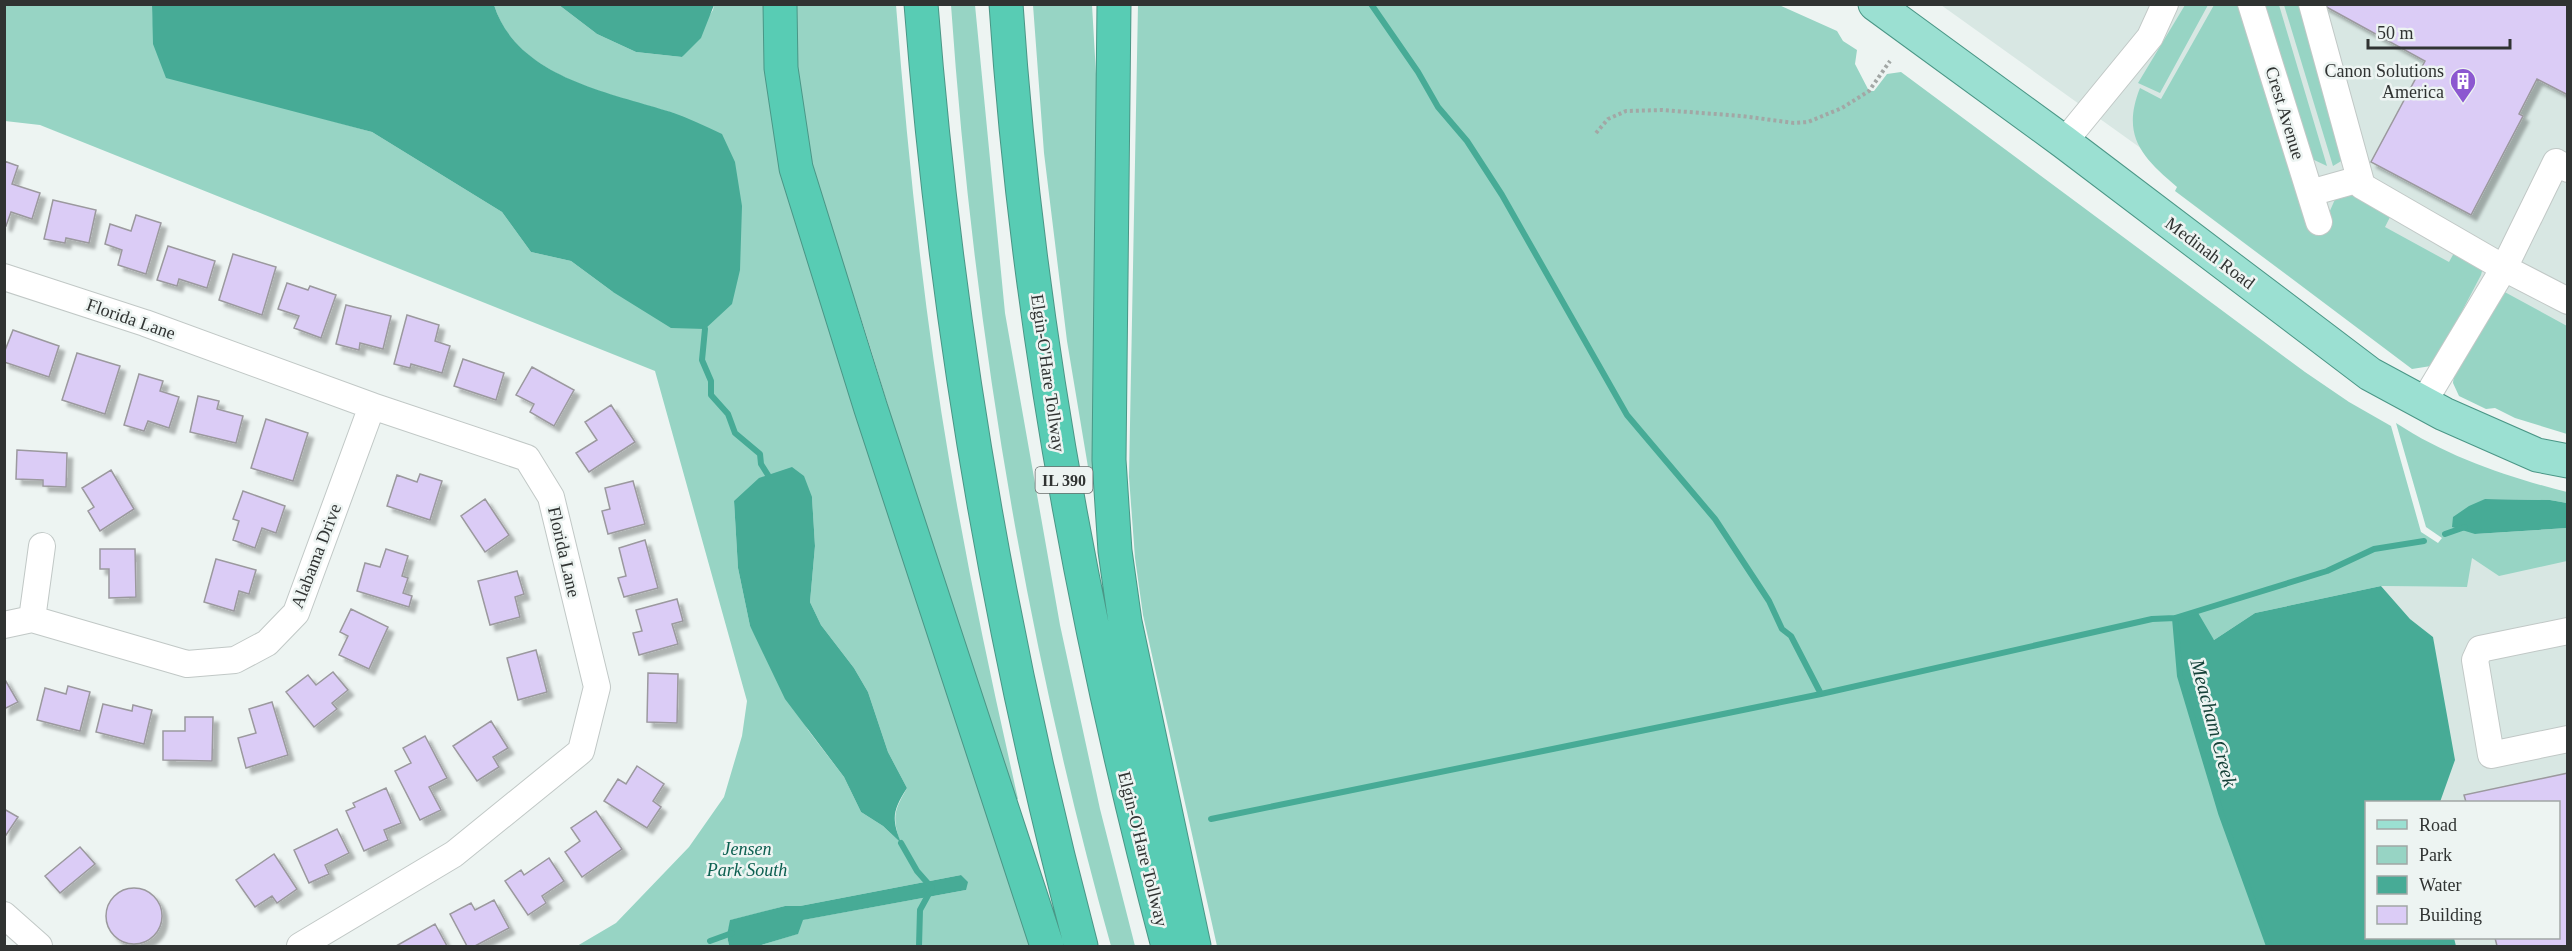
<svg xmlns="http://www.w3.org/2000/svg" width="2572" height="951" font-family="Georgia,serif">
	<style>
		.built { fill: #d8e7e3 }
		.green { fill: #97d4c4; fill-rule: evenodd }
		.water { fill: #47ab96 }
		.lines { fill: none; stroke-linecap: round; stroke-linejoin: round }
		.stream { stroke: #47ab96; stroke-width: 6 }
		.building { fill: #dbccf6; stroke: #9b999e; stroke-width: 1.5; filter: url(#shadow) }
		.minor-casing { stroke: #c1c8c6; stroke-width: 28 }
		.major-casing { stroke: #4a9686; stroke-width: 35 }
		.highway-casing { stroke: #4a9686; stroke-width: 35 }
		.path { stroke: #a2a7a5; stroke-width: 4; stroke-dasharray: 3 3; stroke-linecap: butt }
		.minor { stroke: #fff; stroke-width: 26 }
		.major { stroke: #9be0d2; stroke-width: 33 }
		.highway { stroke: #58ccb4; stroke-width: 33 }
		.labels { text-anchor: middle; stroke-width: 5; stroke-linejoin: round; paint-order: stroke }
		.shield { fill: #edf4f2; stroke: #696d6c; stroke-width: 1.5 }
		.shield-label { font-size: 16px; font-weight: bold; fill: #303332 }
		.poi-label { font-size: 18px; fill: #303332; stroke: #edf4f2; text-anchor: end }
		.street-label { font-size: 18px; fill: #303332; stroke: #edf4f2 }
		.park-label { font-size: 18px; font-style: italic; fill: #0d6051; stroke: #edf4f2 }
		.water-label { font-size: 20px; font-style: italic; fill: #154138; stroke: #edf4f2 }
	</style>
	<defs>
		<filter id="shadow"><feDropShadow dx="5.5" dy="5.5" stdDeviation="1.5" flood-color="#0004"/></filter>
	</defs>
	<rect width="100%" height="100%" fill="#edf4f2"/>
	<path class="built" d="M1941 5H2567V414L2445 366Z
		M2474 541 2567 547V946H2456L2454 938H2558V802H2440L2433 637 2410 619 2381 586 2466 587Z"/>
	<path class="green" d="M5 5H152L153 24 325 119 372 132 502 212 531 252 571 261 613 292 673 113C610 94 516 77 494 5H559L597 34 636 52 682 57 713 10 714 5H765L768 96 785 188 1030 946H758L797 934 802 920 966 890 961 875 800 906H785L731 920 727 935 729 946H577L616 923 689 847 724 797 742 736 747 701 655 371 40 125 5 121ZM812 497 815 546 810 602 821 625 854 668 868 692 888 752 907 788C894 811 892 816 900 842L883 826 861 812 844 777 808 730 750 626 738 568 734 501Z
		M795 5H896C908 159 924 313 950 465 969 577 993 688 1018 799L1010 801C962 652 917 503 872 353 849 277 817 201 804 122 797 83 796 44 795 5Z
		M951 5H975L1005 313 1060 625 1100 809 1135 946H1111C1025 640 973 322 951 5Z
		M1033 5H1092L1096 74 1098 479H1090L1067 341 1044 153Z
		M1138 5H1779L1837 31 1843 41 1857 50 1855 64 1869 91H1874L1887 74 1901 72 2305 372 2349 402 2391 426 2421 532 2438 543 2442 538 2426 527 2396 423C2448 457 2507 477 2567 492V503L2550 500 2485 499 2475 534 2567 528V561L2499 576 2472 558 2467 587 2381 586 2255 613 2214 640 2175 618 2180 676 2221 813 2270 946H1217L1143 615 1135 558 1129 477Z
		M2185 5H2208L2160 93 2138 83Z
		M2214 5H2237L2239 7 2310 228 2329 213 2336 197 2346 193 2364 200 2390 217 2385 227 2449 262 2454 253 2483 267 2481 275 2438 357 2431 366 2412 369 2175 191 2177 187C2142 157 2121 136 2140 88L2161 99Z
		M2262 5H2279L2327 166 2312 159Z
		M2284 5H2299L2342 143 2343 160 2333 166Z
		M2501 290 2567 326V434L2515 418 2495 408 2486 409 2459 396 2453 383 2454 374Z"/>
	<path class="water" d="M152 5H494C517 77 608 92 671 112 688 118 705 126 722 134L735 162 742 206 740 270 732 304 705 329 671 328 613 292 571 261 531 252 502 212 372 132 166 78 153 44Z
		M559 5H714L701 38 682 57 636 52 597 34Z
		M792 467 804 476 812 497 815 546 810 602 821 625 854 668 868 692 888 752 907 788C893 810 891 818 901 843L883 826 861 812 844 777 785 699 750 626 738 568 734 501 759 478Z
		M2485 499 2550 500 2567 503V528L2475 534 2452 527 2453 517 2469 506Z
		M2381 586 2410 619 2433 637 2455 760 2440 802H2366V938H2454L2456 946H2269L2221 813 2180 676 2175 618 2197 611 2214 640 2255 613Z
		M961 875 968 882 966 890 803 920 798 934 758 946H729L727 935 730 920 785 906H800Z"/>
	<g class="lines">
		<path class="stream" d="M1371 4 1418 72 1438 107 1467 141 1502 195 1627 415 1715 519 1769 601 1782 629 1791 636 1821 694
			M705 329 702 360 711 381V395L728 414 735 433 760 454 761 464 768 475
			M2445 534 2465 527
			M2175 618 2180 676 2221 813 2269 946
			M1211 819 1821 694 2152 619 2175 618 2327 571 2374 549 2424 541
			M901 843 917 871 932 888 920 910 919 946
			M710 941 732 933"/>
	</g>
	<path class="building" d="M2568 4V95L2537 79 2519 114 2523 116 2471 215 2371 162 2425 61 2321 4Z
		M4 161 18 166 12 184 40 193 32 219 11 212 6 226 4 225Z
		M53 200 96 210 89 243 66 238 65 243 44 239Z
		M136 215 161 223 146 274 118 265 122 250 105 244 110 224 131 231Z
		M168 246 215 261 207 288 179 279 177 286 157 280Z
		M233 254 276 267 262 315 219 300Z
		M287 283 308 290 310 286 336 295 321 338 294 328 299 316 278 309Z
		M346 305 391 316 383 349 360 343 359 350 336 344Z
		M407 315 439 325 435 341 450 346 442 373 411 364 410 368 394 364Z
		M13 330 59 346 49 377 4 362V353Z
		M77 353 120 366 105 414 62 400Z
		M463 359 504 373 496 400 454 386Z
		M532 367 574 390 554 426 530 412 534 404 516 395Z
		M139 374 163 381 160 391 179 397 169 428 148 421 144 431 124 425Z
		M198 396 219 401 217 409 243 416 236 443 190 432Z
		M611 405 635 442 589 472 576 453 597 440 585 422Z
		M266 419 308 433 293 481 251 468Z
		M17 450 67 453 66 487 43 486V480L16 479Z
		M111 470 134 509 100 531 88 511 94 507 82 488Z
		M420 474 442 481 430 520 387 506 397 475 417 482Z
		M633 481 645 524 608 534 602 511 610 509 605 488Z
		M243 491 285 506 276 533 262 528 255 548 233 540 239 521 233 519Z
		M485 499 509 535 485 552 461 516Z
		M645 540 658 588 624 597 618 578 626 576 619 548Z
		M100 549H135L136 597 109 598V569H100Z
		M386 549 408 556 402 576 408 578 403 593 412 596 409 607 357 591 365 563 380 567Z
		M216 559 256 570 249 594 239 591 234 611 204 602Z
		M517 571 524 594 515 597 520 617 490 625 478 581Z
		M677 599 683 621 672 624 678 644 639 655 633 633 642 631 636 610Z
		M351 609 388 627 369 669 339 655 348 636 340 632Z
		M536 650 547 692 518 700 507 658Z
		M333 672 348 690 332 703 337 709 314 727 286 692 308 675 316 685Z
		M648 673 678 674 677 723 647 722Z
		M4 678 18 702 4 709Z
		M68 686 90 692 80 731 37 720 45 688 66 694Z
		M272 702 288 755 246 768 238 738 256 733 249 709Z
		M103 704 132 711 133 705 152 710 144 744 96 732Z
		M185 717H213L212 761 163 760V731H185Z
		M491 721 508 748 493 757 499 767 477 781 453 746Z
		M425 736 447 778 429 787 441 810 420 820 395 771 411 763 403 748Z
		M637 766 664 784 653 801 661 807 647 828 604 801 618 779 626 784Z
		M2568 773V946H2497L2495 938H2558V802H2466L2464 795Z
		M386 788 401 823 384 830 388 840 364 851 346 811 355 807 353 803Z
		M4 809 18 817 4 838Z
		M596 811 622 849 582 877 565 852 580 841 571 828Z
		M337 829 349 853 325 865 329 874 309 883 294 850Z
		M80 847 95 864 60 893 45 876Z
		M274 854 297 889 277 903 272 896 255 907 236 880Z
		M549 858 564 881 542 896 546 903 528 915 505 881 521 870 524 875Z
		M106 916a28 28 0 1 1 56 0a28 28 0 1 1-56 0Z
		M494 900 509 928 475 946H467L450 914 471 903 475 910Z
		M435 924 447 946H396Z"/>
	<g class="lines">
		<g class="minor-casing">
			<path id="minor" d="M2251 4 2319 222
				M2312 4 2362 186 2504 268 2568 301
				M2064 142 2150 37 2165 4
				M2310 193 2360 179
				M4 277 145 323 372 406 527 458 551 497 597 687 581 751 454 854 300 946
				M2423 403 2504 268 2556 162 2568 169
				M32 619 42 546
				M4 625 32 619 187 664 235 660 267 643 296 613 372 406
				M2568 631 2480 649 2475 660 2491 755 2568 739
				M4 915 39 946"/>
		</g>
		<g class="major-casing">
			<path id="major" d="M1875 4 2064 142 2370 374 2444 414 2537 455 2568 461"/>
		</g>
		<g class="highway-casing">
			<path id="highway" d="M780 4 781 68 796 168 871 409 1047 946
				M921 4C946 324 999 636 1081 946
				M1006 4C1027 323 1086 638 1168 946
				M1114 4 1109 460 1115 551 1125 622 1194 946"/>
		</g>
		<path class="path" d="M1596 133 1608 119 1626 111 1662 110 1742 116 1794 123 1808 122 1842 108 1869 91 1890 61"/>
		<use href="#minor" class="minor"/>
		<use href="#major" class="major"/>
		<use href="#highway" class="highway"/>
	</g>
	<defs>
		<g id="building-pin" transform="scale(1.35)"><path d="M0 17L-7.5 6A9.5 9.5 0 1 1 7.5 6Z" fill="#8c58d0" stroke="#edf4f2"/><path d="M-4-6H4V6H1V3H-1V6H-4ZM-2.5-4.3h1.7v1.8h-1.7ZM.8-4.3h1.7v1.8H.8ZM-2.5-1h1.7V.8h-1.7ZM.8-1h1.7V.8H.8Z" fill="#fff"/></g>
	</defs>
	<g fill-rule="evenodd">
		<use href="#building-pin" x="2463" y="81"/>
	</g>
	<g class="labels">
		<rect class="shield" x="1035.5" y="467" width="57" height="26" rx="4.5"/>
		<g class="shield-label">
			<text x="1064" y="486">IL 390</text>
		</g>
		<g class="poi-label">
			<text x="2444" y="77">Canon Solutions<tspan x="2444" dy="21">America</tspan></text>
		</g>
		<g class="street-label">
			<text transform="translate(2285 113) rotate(73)" y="6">Crest Avenue</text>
			<text transform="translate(2210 253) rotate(37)" y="6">Medinah Road</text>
			<text transform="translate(131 319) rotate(19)" y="6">Florida Lane</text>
			<text transform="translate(1048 373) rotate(82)" y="6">Elgin-O'Hare Tollway</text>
			<text transform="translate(564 552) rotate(77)" y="6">Florida Lane</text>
			<text transform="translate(316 556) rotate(-69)" y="6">Alabama Drive</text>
			<text transform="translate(1143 849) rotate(76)" y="6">Elgin-O'Hare Tollway</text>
		</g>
		<g class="park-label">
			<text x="747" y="855">Jensen<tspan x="747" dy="21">Park South</tspan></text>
		</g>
		<g class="water-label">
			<text transform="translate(2214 723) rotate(75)" y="7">Meacham Creek</text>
		</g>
	</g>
	<rect width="2572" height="951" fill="none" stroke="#303332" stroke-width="12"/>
	<rect x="2365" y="801" width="195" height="138" fill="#edf4f2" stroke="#a1a7a5" stroke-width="1.5"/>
	<rect x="2377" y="820" width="30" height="9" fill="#9be0d2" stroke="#a1a7a5" stroke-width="1.5"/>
	<text x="2419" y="831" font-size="18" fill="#303332">Road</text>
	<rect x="2377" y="846" width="30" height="18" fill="#97d4c4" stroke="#a1a7a5" stroke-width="1.5"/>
	<text x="2419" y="861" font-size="18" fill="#303332">Park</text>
	<rect x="2377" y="876" width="30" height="18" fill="#47ab96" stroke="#a1a7a5" stroke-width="1.5"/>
	<text x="2419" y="891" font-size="18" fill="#303332">Water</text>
	<rect x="2377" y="906" width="30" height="18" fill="#dbccf6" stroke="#a1a7a5" stroke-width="1.5"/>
	<text x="2419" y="921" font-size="18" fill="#303332">Building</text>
	<path d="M2368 39v9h142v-9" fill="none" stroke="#303332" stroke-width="3"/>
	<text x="2377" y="39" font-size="18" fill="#303332" stroke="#edf4f2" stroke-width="4.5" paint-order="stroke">50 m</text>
</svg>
